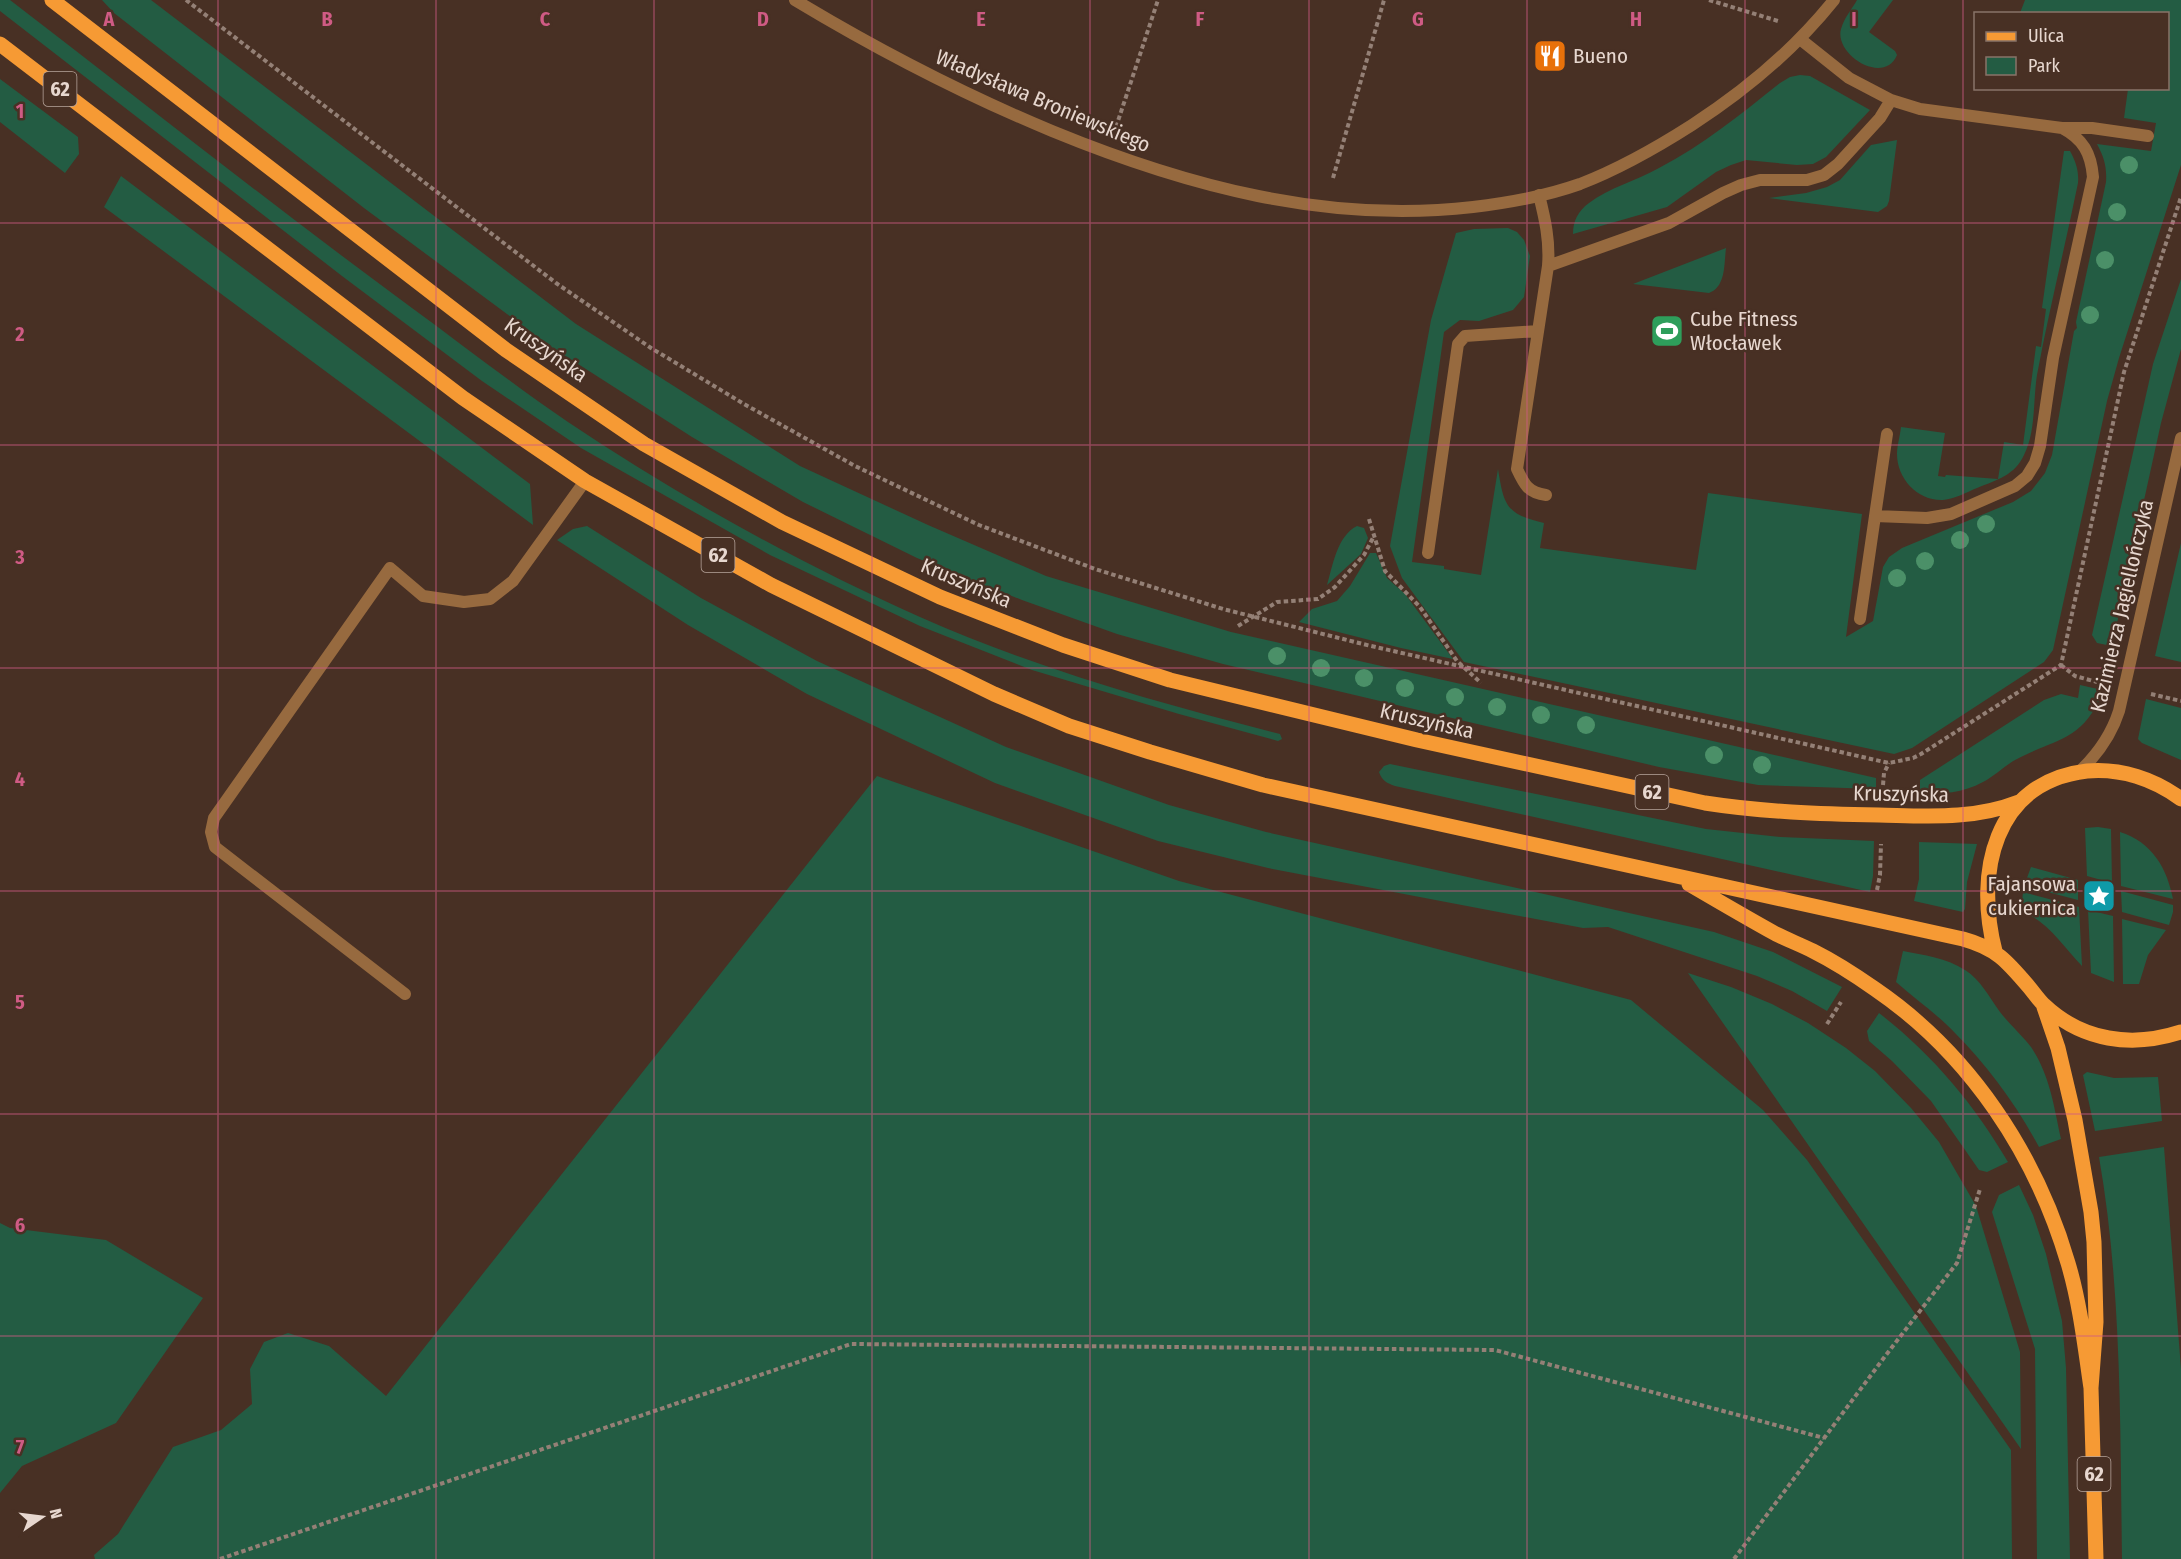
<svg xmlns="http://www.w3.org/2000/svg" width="2181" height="1559" font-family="'Fira Sans Condensed',sans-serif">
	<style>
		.green { fill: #235c43 }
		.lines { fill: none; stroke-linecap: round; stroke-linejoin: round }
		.path { stroke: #948076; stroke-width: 4; stroke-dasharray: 4.5 3; stroke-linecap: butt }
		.service { stroke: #976a3f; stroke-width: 12 }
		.minor { stroke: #976a3f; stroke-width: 12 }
		.tertiary { stroke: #976a3f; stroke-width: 12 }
		.primary { stroke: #f69a34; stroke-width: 15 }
		.tree { fill: #4b9068 }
		.grid { fill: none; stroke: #cf5b84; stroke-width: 1.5; stroke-opacity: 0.55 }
		.labels { text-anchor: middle; stroke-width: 5; stroke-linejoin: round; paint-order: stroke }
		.shield { fill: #483024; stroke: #b7a59c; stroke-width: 1.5 }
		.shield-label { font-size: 20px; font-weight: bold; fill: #e7d7cf }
		.poi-label { font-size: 21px; fill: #e7d7cf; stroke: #483024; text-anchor: start }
		.street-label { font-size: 21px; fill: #e7d7cf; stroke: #483024 }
		.grid-label { font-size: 20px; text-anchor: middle; font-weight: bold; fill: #cf5b84; stroke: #483024; stroke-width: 5; stroke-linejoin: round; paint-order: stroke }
	</style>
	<rect width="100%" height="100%" fill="#483024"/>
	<path class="green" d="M0 0H10C144 103 276 208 412 308 464 346 515 386 568 422 678 496 799 563 920 617 1035 668 1158 703 1280 734L1282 739 1278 741 1179 714 1032 670 920 626 770 555 581 448 482 381 342 276 0 11Z
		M102 0H151L576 324 800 466 928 525 1046 576 1231 632 1876 778V789L1758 785 1659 767 1223 664 1117 634 1022 600 917 558 803 502 692 437 550 346 364 208 114 13Z
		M1857 0H1893L1869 32 1895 51 1897 55C1884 86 1834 55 1841 29 1844 18 1852 9 1857 0Z
		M2025 0H2181V165L2119 358 2107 401 2053 650 2044 662 1912 748 1894 754 1464 662 1402 578 1390 546 1431 320 1456 233 1474 229 1508 228 1517 232 1524 240 1530 256 1524 297 1513 310 1479 321 1460 320 1444 332 1412 562 1444 566V569L1481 575 1498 469C1504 506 1506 514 1544 523L1540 548 1696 570 1708 493 1862 514 1846 637 1873 621 1883 567 1889 557 1902 548 2013 502 2031 491 2045 473 2052 455 2074 331 2077 328 2076 322 2106 182C2107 167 2104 157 2097 144L2151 151 2156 123 2124 118 2128 89 2168 88V14L2020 13Z
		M1800 75 1810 76 1870 110 1826 157 1813 164 1797 165 1746 160 1731 165 1716 172 1667 207 1573 234C1573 221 1578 211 1589 203 1608 188 1638 180 1659 168 1703 145 1741 114 1780 83L1790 77Z
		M0 79 78 137 79 154 65 173 0 122Z
		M1897 140 1889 201 1887 206 1878 212 1769 198 1806 193 1827 187 1840 180 1871 145Z
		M2064 151H2070C2076 162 2079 171 2078 183 2065 247 2049 310 2037 375 2033 400 2036 431 2024 455 2015 475 1997 480 1977 488 1967 492 1955 499 1943 500 1918 501 1897 479 1897 454 1897 446 1900 436 1901 427L1945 433 1938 476 1945 477 1946 475 1998 479 2004 442 2023 445 2036 346 2041 347 2046 309 2042 308Z
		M121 176 530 484 533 525 104 207Z
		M1726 248C1724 264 1726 287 1709 293L1633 284Z
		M2181 279V349L2161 423 2112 646 2097 643 2092 635 2153 364Z
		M587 526 701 598 817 661 1006 747 1169 805 1266 832 1714 932 1773 952 1842 987 1827 1011 1792 991 1757 976 1608 927 1583 928 1268 868 1158 841 995 783 807 694 688 625 557 540 573 529Z
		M1357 526 1364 528 1368 538 1361 554 1327 585C1333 565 1337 536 1357 526Z
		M2181 543V662L2155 656Z
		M1370 553H1376L1387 578 1405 594 1453 659 1401 648 1299 622 1312 609 1337 601 1350 586Z
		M2080 685 2102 690V694C2082 741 2057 738 2017 759 2005 765 1995 776 1983 782 1963 793 1942 794 1920 794V780L2044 700 2061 694 2078 698Z
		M2146 699 2181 708V760L2142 743 2138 739Z
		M1390 764 1706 829 1781 837 1874 841 1873 876 1870 892 1395 786C1387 783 1382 781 1379 772L1384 766Z
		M877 776 1179 881 1631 1000 1763 1110 1807 1160 2011 1450 2012 1559H95L94 1555 118 1534 173 1447 221 1430 252 1404 250 1369 264 1342 288 1333 329 1346 386 1396Z
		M2098 827 2111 829 2112 883 2087 876 2085 828Z
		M2120 832C2152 842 2167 868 2173 899L2121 886Z
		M1919 842 1977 844 1967 882 1965 909 1963 912 1914 901 1919 879Z
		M2031 867 2078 880V900L2024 886Z
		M2121 891 2173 905V912L2169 925 2122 912Z
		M2023 892 2079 907 2082 966C2062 946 2049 922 2021 911Z
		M2088 910 2113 916 2114 982 2091 973Z
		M2122 919 2166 930 2148 955 2139 984H2123Z
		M1903 951C1923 955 1947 958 1965 970 1981 980 1989 997 2000 1012 2010 1025 2022 1035 2031 1047 2050 1075 2054 1107 2061 1139L2039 1147C2017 1106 1988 1066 1955 1033 1937 1014 1915 999 1896 982Z
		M1688 973 1731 987 1772 1004 1808 1023 1846 1048 1875 1071 1911 1108 1939 1142 1976 1206 2020 1352 2021 1449Z
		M1879 1013C1932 1054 1974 1104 2008 1162L1987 1172 1979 1170 1931 1101 1892 1061 1869 1041 1867 1031Z
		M2087 1072 2114 1078 2158 1077 2162 1121 2095 1131 2083 1075Z
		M2164 1147 2181 1369V1559H2122C2120 1426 2122 1289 2099 1157Z
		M2019 1185 2033 1215 2046 1254 2062 1321 2066 1368 2070 1559H2037L2035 1349 1992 1212 1999 1195Z
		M0 1223 10 1228 106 1240 203 1298 116 1423 22 1466 0 1493Z"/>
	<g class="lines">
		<path class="path" d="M186 0 556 283 651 348 744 404 855 466 979 525 1095 569 1223 609 1371 646 1889 763 1913 758 1921 754 2061 665 2124 372 2181 197
			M1709 0 1778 21
			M1116 127 1158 0
			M1333 178 1384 0
			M1369 519 1385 571 1420 607 1457 661 1481 683
			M1238 626 1277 602 1318 599 1335 587 1364 555 1374 536
			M2061 665 2075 676 2097 682
			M2151 694 2181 701
			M1883 785 1884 773 1889 763
			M1877 890 1880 875 1881 844
			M1827 1024 1841 1002
			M220 1559 851 1344 1495 1350 1824 1438
			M1734 1559 1886 1355 1957 1263 1980 1189"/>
		<path class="service" d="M1800 39 1849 78 1891 100 1920 109 2062 128H2092L2148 136
			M1539 195C1545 219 1550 241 1548 266L1517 469C1524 484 1528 493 1546 495
			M1548 266 1669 223 1723 193 1741 185 1760 180H1807L1824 175 1838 164 1880 118 1891 100
			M1887 434 1875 516 1927 518 1951 514 2015 486 2027 476 2035 463 2040 446 2053 358 2093 177C2091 153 2083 139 2062 128
			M1428 553 1458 344 1465 336 1538 331
			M1860 619 1875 516
			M405 994 215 847 211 832 214 818 390 568 423 596 464 602 490 599 513 581 585 481"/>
		<path class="minor" d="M795 0C878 50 963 94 1052 131 1186 186 1327 224 1473 207 1508 203 1546 196 1580 184 1619 169 1656 148 1692 125 1746 90 1794 50 1834 0"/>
		<path class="tertiary" d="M2079 772C2097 755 2111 736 2119 711L2181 438"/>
		<path class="primary" d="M52 0 506 350 644 444 782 522 940 597 1063 645 1170 680 1417 740 1705 803C1763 812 1820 814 1879 815 1927 816 1973 820 2019 802
			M0 44 463 398 585 481 771 585 994 694 1069 726 1150 752 1263 785 1963 939C1996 948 2007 961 2029 987 2034 993 2038 999 2044 1005 2082 1041 2132 1048 2181 1032
			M1689 884C1718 901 1747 918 1776 934 1788 940 1801 945 1813 951 1835 962 1855 975 1875 989 1970 1054 2036 1154 2068 1263 2080 1303 2085 1347 2091 1388
			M1995 951C1975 874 1993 782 2087 771 2121 768 2154 779 2181 799
			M2044 1007 2058 1048 2075 1120 2091 1212 2094 1242 2096 1322 2091 1388 2096 1559"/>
	</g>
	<g class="tree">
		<circle cx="2129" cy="165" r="9"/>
		<circle cx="2117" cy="212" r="9"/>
		<circle cx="2105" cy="260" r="9"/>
		<circle cx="2090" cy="315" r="9"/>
		<circle cx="1986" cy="524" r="9"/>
		<circle cx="1960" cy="540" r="9"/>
		<circle cx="1925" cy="561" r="9"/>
		<circle cx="1897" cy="578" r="9"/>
		<circle cx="1277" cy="656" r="9"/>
		<circle cx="1321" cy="668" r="9"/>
		<circle cx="1364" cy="678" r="9"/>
		<circle cx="1405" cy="688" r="9"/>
		<circle cx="1455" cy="697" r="9"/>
		<circle cx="1497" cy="707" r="9"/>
		<circle cx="1541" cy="715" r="9"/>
		<circle cx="1586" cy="725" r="9"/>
		<circle cx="1714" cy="755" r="9"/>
		<circle cx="1762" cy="765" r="9"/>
	</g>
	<path class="grid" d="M218 0V1559M436 0V1559M654 0V1559M872 0V1559M1090 0V1559M1309 0V1559M1527 0V1559M1745 0V1559M1963 0V1559M0 223H2181M0 445H2181M0 668H2181M0 891H2181M0 1114H2181M0 1336H2181"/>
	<defs>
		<g id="restaurant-square" transform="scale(1.725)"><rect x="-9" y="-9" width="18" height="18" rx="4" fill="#e8710a" stroke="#483024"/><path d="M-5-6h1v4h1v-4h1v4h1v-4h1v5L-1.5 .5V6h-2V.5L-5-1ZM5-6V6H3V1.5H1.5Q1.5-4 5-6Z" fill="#fff"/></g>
		<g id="stadium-square" transform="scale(1.725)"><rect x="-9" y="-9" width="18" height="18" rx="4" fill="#2e9e5b" stroke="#483024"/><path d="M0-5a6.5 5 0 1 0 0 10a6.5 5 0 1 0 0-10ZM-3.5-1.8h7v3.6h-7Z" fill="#fff"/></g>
		<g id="sight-square" transform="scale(1.725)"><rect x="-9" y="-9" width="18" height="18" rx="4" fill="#0f9aa8" stroke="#483024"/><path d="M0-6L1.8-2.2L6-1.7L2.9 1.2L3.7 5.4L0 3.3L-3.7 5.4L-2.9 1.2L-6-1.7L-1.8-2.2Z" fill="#fff"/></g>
	</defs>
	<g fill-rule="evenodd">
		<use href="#restaurant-square" x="1550" y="56"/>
		<use href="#stadium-square" x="1667" y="331"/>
		<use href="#sight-square" x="2099" y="896"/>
	</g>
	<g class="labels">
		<g class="shield">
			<rect x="43.5" y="72" width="33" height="34" rx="4.5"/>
			<rect x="701.5" y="538" width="33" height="34" rx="4.5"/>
			<rect x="1635.5" y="775" width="33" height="34" rx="4.5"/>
			<rect x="2077.5" y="1457" width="33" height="34" rx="4.5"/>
		</g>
		<g class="shield-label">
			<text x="60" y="96">62</text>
			<text x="718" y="562">62</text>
			<text x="1652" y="799">62</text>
			<text x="2094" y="1481">62</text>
		</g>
		<g class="poi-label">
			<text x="1573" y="63">Bueno</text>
			<text x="1690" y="326">Cube Fitness<tspan x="1690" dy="24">Włocławek</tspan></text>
			<text x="2076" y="891" text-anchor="end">Fajansowa<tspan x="2076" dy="24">cukiernica</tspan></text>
		</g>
		<g class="street-label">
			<text transform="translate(1043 101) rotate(23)" y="7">Władysława Broniewskiego</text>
			<text transform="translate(546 350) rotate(35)" y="7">Kruszyńska</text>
			<text transform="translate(966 583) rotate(23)" y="7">Kruszyńska</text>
			<text transform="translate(2122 606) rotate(-77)" y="7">Kazimierza Jagiellończyka</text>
			<text transform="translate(1427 721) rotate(13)" y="7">Kruszyńska</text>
			<text transform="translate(1901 794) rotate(1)" y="7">Kruszyńska</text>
		</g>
	</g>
	<g class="grid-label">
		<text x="109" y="26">A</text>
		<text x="327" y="26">B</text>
		<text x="545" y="26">C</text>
		<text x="763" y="26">D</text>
		<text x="981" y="26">E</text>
		<text x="1200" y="26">F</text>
		<text x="1418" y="26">G</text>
		<text x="1636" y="26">H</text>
		<text x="1854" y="26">I</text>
		<text x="20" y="118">1</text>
		<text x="20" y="341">2</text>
		<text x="20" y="564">3</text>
		<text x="20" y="786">4</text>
		<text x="20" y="1009">5</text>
		<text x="20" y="1232">6</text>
		<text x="20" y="1454">7</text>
	</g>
	<rect x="1974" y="12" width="195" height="78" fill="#483024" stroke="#887368" stroke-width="1.5"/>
	<rect x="1986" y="32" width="30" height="9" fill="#f69a34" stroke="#887368" stroke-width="1.5"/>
	<text x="2028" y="42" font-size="18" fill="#e7d7cf">Ulica</text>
	<rect x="1986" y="57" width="30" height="18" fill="#235c43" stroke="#887368" stroke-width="1.5"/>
	<text x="2028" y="72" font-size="18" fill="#e7d7cf">Park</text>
	<g transform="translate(42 1517) rotate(76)" stroke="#483024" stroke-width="4.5" paint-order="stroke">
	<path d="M0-4.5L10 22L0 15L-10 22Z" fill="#e7d7cf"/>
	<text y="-9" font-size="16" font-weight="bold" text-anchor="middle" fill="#e7d7cf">N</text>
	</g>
</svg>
